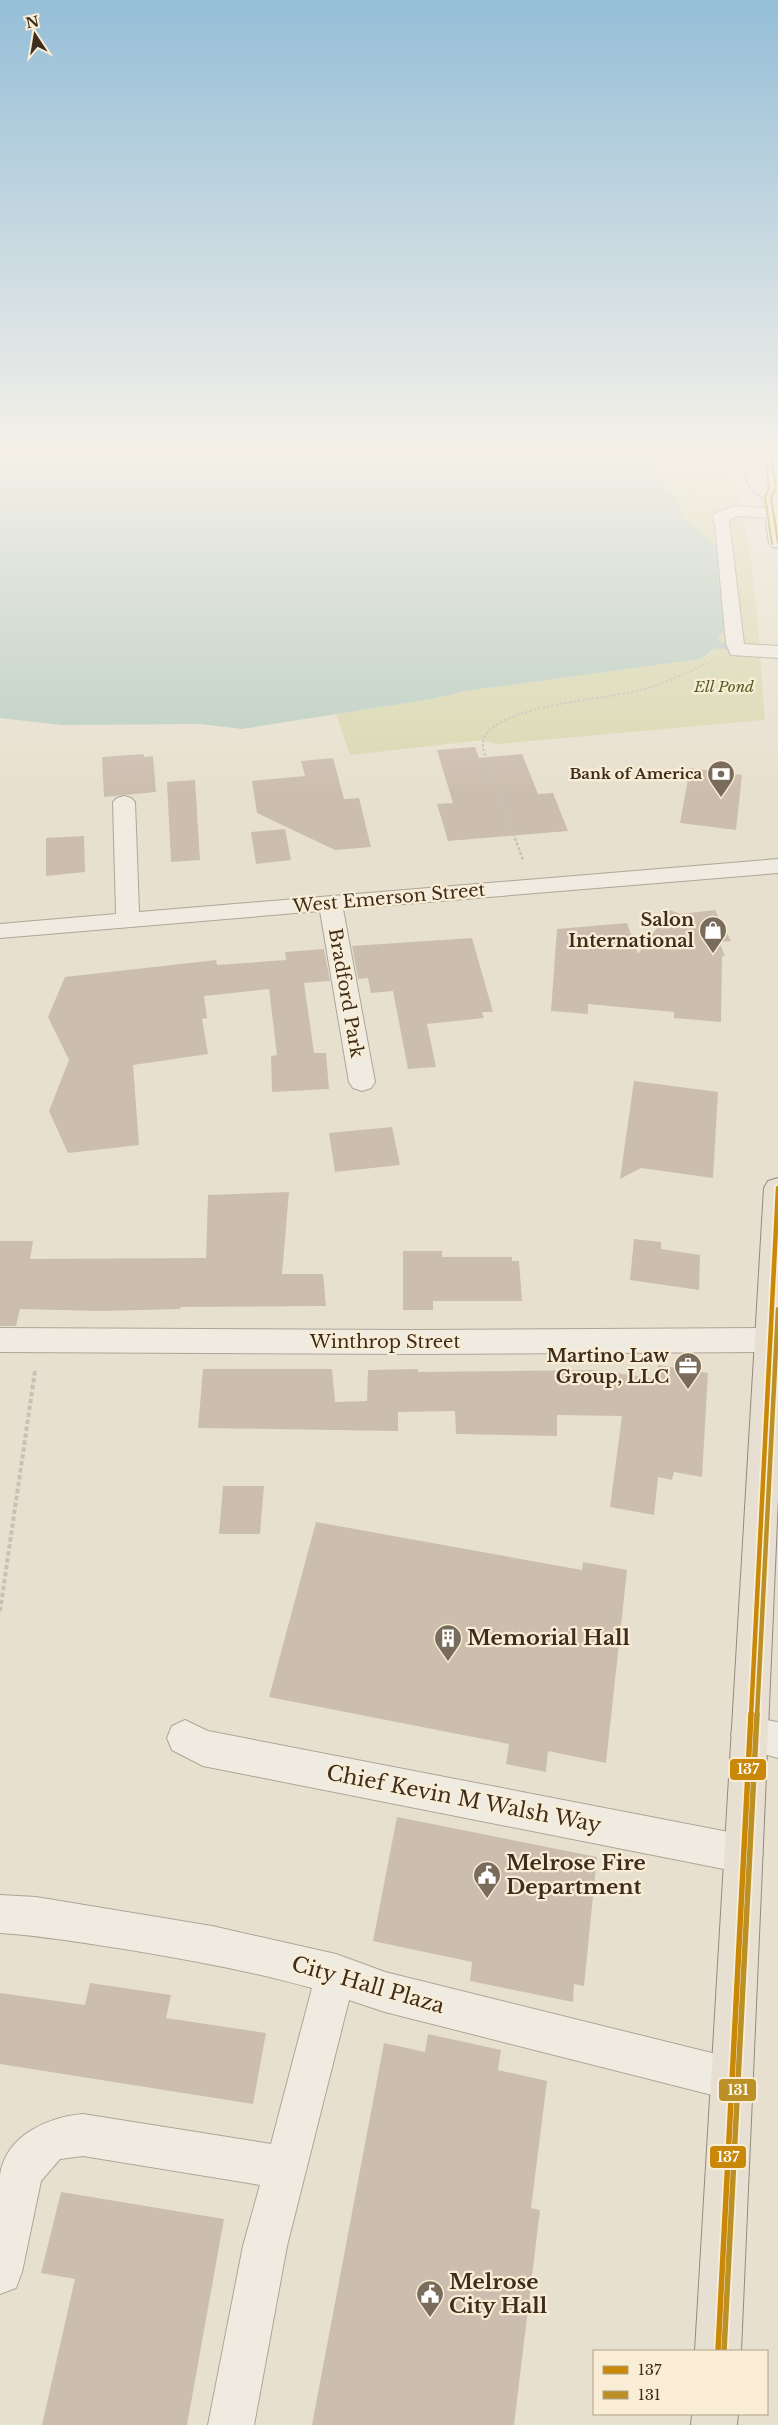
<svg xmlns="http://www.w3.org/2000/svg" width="778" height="2425" font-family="'Libre Baskerville',serif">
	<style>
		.green { fill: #d9d8b0 }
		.water { fill: #bacdc1 }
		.building { fill: #ccbeaf }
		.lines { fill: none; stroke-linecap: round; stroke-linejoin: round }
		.minor-casing { stroke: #ada597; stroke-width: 2 }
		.major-casing { stroke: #938a7e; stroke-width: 2 }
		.path-far2 { stroke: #c8c1b7; stroke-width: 2; stroke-dasharray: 2.5 2; stroke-linecap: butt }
		.path-far1 { stroke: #c8c1b7; stroke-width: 2.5; stroke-dasharray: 3 2; stroke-linecap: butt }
		.path { stroke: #c8c1b7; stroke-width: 4; stroke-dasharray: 4.5 2.5; stroke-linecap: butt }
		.minor { fill: #f0ebe1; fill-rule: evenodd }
		.major { fill: #e7e0d2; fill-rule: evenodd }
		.bus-1-far2-casing { stroke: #f9eed5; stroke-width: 5 }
		.bus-1-far1-casing { stroke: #f9eed5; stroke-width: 8 }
		.bus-1-casing { stroke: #f9eed5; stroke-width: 9 }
		.bus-2-far2-casing { stroke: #f9eed5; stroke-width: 5 }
		.bus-2-far1-casing { stroke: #f9eed5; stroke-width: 8 }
		.bus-2-casing { stroke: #f9eed5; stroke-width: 9 }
		.bus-1-far2 { stroke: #c98808; stroke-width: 2.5 }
		.bus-1-far1 { stroke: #c98808; stroke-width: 4.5 }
		.bus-1 { stroke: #c98808; stroke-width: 5.5 }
		.bus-2-far2 { stroke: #bb9127; stroke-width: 2.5 }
		.bus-2-far1 { stroke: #bb9127; stroke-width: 4.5 }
		.bus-2 { stroke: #bb9127; stroke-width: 5.5 }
		.labels { text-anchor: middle; stroke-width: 4.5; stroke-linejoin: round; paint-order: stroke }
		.far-park-label { font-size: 15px; font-style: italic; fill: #4e5c22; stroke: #f9eed5 }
		.far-poi-label { font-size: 15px; font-weight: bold; fill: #3e2d1e; stroke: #f9eed5; text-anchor: end }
		.street-label { font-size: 18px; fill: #3e2d1e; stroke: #f9eed5 }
		.poi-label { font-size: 18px; font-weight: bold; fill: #3e2d1e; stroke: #f9eed5; text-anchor: end }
		.near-poi-label { font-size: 21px; font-weight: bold; fill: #3e2d1e; stroke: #f9eed5; text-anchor: start }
		.near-street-label { font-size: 21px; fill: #3e2d1e; stroke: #f9eed5 }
		.line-badge { stroke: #f9eed5; stroke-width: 2 }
		.badge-label { font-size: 14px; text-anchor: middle; font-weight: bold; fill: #fff }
	</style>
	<rect width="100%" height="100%" fill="#e8e0ce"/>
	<path class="green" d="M648 451H723C756 531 758 634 765 720L497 744 483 740 350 755 336 714 432 699 465 691 701 659C710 653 719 647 718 636L729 630 718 579 721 560 698 531 683 518 675 496 663 485Z"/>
	<path class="water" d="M0 451H648L663 485 675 496 683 518 718 547 721 560 718 579 729 630 718 636 719 641 730 644 729 650 715 648 701 659 465 691 432 699 242 729 200 724 62 725 0 718Z"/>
	<path class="building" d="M475 747 479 758 522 754 538 794 553 793 568 831 448 841 437 804 453 803 437 750Z
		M144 754V757L153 756 156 792 104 797 102 757Z
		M333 758 344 799 359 798 371 847 335 850 257 813 252 781 305 776 301 761Z
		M690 768 742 775 736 830 680 823Z
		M195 780 200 860 171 862 167 782Z
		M285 829 291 860 256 864 251 832Z
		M84 836 85 872 46 876V838Z
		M670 910 680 914 715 910 731 941 719 942 725 956H722L721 1022 674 1018V1012L588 1004V1014L551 1011 557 929 627 923 638 954Z
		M472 938 493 1012H482L484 1018 427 1024 436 1067 408 1069 393 991 371 993 368 978 358 979 352 946Z
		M324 949 330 981 304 983 314 1053H326L329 1089 272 1092 271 1056 277 1055 269 989 204 996 207 1018 202 1019 208 1054 133 1065 139 1145 68 1153 49 1111 69 1060 48 1017 65 977 216 960 217 965 286 960 285 952Z
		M634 1081 718 1092 713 1178 641 1168 620 1179Z
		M392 1127 400 1165 335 1172 329 1133Z
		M289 1192 282 1274H323L326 1306 181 1307 180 1309 101 1311 20 1309 16 1326H0V1241H33L30 1259 206 1258 208 1195Z
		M634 1239 661 1242V1249L700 1255 699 1290 630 1280Z
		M403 1251H442V1257H512V1261H519L522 1301H433V1310H403Z
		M658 1365 708 1373 702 1477 674 1472 672 1480 658 1477 654 1515 610 1507 622 1416 557 1415V1436L456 1434 455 1411 398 1412V1431L198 1428 203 1369H332L335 1402 367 1401 368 1370 418 1369V1372L594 1370 657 1379Z
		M223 1486H264L260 1534H219Z
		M316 1522 582 1570 583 1562 627 1570 606 1763 548 1751 546 1772 506 1764 509 1744 269 1697Z
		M397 1817 597 1857 584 1986 574 1984 573 2002 470 1981 472 1962 373 1941Z
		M90 1983 171 1995 166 2018 266 2033 253 2104 0 2064V1993L85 2005Z
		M428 2034 501 2050 498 2070 547 2081 531 2208 540 2210 514 2425H312L384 2043 425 2052Z
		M61 2192 224 2219 187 2425H42L75 2279 41 2273Z"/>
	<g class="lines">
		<g class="minor-casing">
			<path id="minor" d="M734 506 778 509V517L773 518 737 516 729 520 744 644 778 646V658L731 655 726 644 715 524 712 518 714 514Z
				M124 796 131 798 135 802 139 912 778 859V873L343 909 375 1082 371 1088 362 1091 353 1088 349 1082 320 911 0 938V924L116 914 113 802 117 798Z
				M0 1328 415 1330 771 1328 778 1330V1350L771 1352 415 1354 0 1352Z
				M749 1717 778 1722V1758L736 1746 731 1734 736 1722Z
				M185 1720 208 1731 744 1835 757 1841 763 1854 757 1867 744 1873 203 1766 172 1750 167 1738 172 1726Z
				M0 1895 36 1897 212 1926 336 1954 385 1972 732 2058 747 2064 753 2079 747 2094 732 2100 385 2012 349 2000 287 2246 254 2425H208L243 2246 260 2185 83 2156 60 2159 41 2181 22 2272 16 2288 0 2294C0 2267 0 2240 0 2214 0 2201 0 2187 0 2175 6 2135 48 2117 83 2114L271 2144 312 1988C255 1972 196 1961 136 1951 91 1944 46 1936 0 1933Z"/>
		</g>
		<g class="major-casing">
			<path id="major" d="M735 451H751L768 487 762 451H778V548L772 547 769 543 763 499 750 487Z
				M778 1178V1498L741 2351H695L764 1188 768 1181Z
				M692 2414H738L737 2425H691Z"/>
		</g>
		<path class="path-far2" d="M668 451 699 505
			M488 764C484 754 479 741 488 732 515 703 606 700 645 689 668 682 690 671 712 661"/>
		<path class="path-far1" d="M487 763 523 860"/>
		<path class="path" d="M0 1611 35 1371"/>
		<use href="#minor" class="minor"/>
		<use href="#major" class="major"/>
		<g class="bus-1-far2-casing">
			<path id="bus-1-far2" d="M770 451 776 489 771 497 778 543"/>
		</g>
		<g class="bus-1-far1-casing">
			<path id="bus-1-far1" d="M751 1716 778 1188"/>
		</g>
		<g class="bus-1-casing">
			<path id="bus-1" d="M718 2351 751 1714"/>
		</g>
		<g class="bus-2-far2-casing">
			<path id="bus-2-far2" d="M764 452 769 488 765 497 772 544"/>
		</g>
		<g class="bus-2-far1-casing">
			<path id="bus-2-far1" d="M757 1716 778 1309"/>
		</g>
		<g class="bus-2-casing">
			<path id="bus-2" d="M724 2351 757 1714"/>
		</g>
		<use href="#bus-1-far2" class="bus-1-far2"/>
		<use href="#bus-1-far1" class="bus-1-far1"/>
		<use href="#bus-1" class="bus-1"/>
		<use href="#bus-2-far2" class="bus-2-far2"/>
		<use href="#bus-2-far1" class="bus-2-far1"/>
		<use href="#bus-2" class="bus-2"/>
	</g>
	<linearGradient id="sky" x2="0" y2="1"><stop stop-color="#95bed8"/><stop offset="0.57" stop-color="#f5f1e9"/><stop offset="1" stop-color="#f5f1e9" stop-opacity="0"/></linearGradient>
	<rect width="778" height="791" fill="url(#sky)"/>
	<defs>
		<g id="bank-pin" transform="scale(1.4375)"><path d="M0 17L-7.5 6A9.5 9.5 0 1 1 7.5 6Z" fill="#7a6c5c" stroke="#f9eed5"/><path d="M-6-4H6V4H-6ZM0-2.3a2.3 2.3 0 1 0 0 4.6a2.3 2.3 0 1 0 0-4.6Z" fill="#fff"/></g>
		<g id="shop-pin" transform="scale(1.4375)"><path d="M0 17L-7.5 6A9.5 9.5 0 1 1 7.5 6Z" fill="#7a6c5c" stroke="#f9eed5"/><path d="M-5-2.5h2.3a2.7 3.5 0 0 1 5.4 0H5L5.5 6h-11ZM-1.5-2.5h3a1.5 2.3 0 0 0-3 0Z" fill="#fff"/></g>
		<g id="office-pin" transform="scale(1.4375)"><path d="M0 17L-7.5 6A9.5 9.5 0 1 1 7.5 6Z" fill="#7a6c5c" stroke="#f9eed5"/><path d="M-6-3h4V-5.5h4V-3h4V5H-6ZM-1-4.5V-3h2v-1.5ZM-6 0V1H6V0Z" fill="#fff"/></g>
		<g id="building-pin" transform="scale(1.4375)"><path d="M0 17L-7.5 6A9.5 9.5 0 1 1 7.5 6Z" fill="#7a6c5c" stroke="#f9eed5"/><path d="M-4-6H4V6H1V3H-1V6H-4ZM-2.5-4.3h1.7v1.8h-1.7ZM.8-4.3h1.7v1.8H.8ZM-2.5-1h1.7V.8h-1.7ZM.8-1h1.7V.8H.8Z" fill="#fff"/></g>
		<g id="civic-pin" transform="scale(1.4375)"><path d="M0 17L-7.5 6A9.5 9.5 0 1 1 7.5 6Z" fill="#7a6c5c" stroke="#f9eed5"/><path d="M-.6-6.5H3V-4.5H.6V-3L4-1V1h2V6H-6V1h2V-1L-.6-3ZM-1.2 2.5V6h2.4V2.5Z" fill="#fff"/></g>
	</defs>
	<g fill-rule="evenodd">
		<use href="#bank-pin" x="721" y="774"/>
		<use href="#shop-pin" x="713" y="930"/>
		<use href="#office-pin" x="688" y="1366"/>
		<use href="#building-pin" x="448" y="1638"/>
		<use href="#civic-pin" x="487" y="1875"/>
		<use href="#civic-pin" x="430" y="2294"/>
	</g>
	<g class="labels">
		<g class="far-park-label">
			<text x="724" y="692">Ell Pond</text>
		</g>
		<g class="far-poi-label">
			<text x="702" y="779">Bank of America</text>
		</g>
		<g class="street-label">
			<text transform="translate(389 898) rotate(-5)" y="6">West Emerson Street</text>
			<text transform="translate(346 993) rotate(80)" y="6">Bradford Park</text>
			<text x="385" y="1348">Winthrop Street</text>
		</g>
		<g class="poi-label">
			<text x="694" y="926">Salon<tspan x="694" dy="21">International</tspan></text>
			<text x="669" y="1362">Martino Law<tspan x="669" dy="21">Group, LLC</tspan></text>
		</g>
		<g class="near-poi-label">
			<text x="467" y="1645">Memorial Hall</text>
			<text x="506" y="1870">Melrose Fire<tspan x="506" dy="24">Department</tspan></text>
			<text x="449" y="2289">Melrose<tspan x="449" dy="24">City Hall</tspan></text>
		</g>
		<g class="near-street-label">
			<text transform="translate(464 1799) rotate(11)" y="7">Chief Kevin M Walsh Way</text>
			<text transform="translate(368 1985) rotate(16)" y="7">City Hall Plaza</text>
		</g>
	</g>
	<g class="line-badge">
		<rect x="729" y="1758" width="38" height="23" rx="5" fill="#c98808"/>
		<rect x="718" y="2078" width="39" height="24" rx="5" fill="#bb9127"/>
		<rect x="709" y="2145" width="38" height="24" rx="5" fill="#c98808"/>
	</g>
	<g class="badge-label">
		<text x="748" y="1774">137</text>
		<text x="738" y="2095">131</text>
		<text x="728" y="2162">137</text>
	</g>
	<rect x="593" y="2350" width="175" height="65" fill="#f9eed5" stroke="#aea18c"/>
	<rect x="603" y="2366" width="25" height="8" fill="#c98808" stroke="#aea18c"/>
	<text x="638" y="2375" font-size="15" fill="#3e2d1e">137</text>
	<rect x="603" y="2391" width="25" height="8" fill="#bb9127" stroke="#aea18c"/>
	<text x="638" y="2400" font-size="15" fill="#3e2d1e">131</text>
	<g transform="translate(35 35) rotate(348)" stroke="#f9eed5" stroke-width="4" paint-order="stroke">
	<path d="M0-4L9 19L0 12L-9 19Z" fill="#3e2d1e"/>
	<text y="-8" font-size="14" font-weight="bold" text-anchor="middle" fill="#3e2d1e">N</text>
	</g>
</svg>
